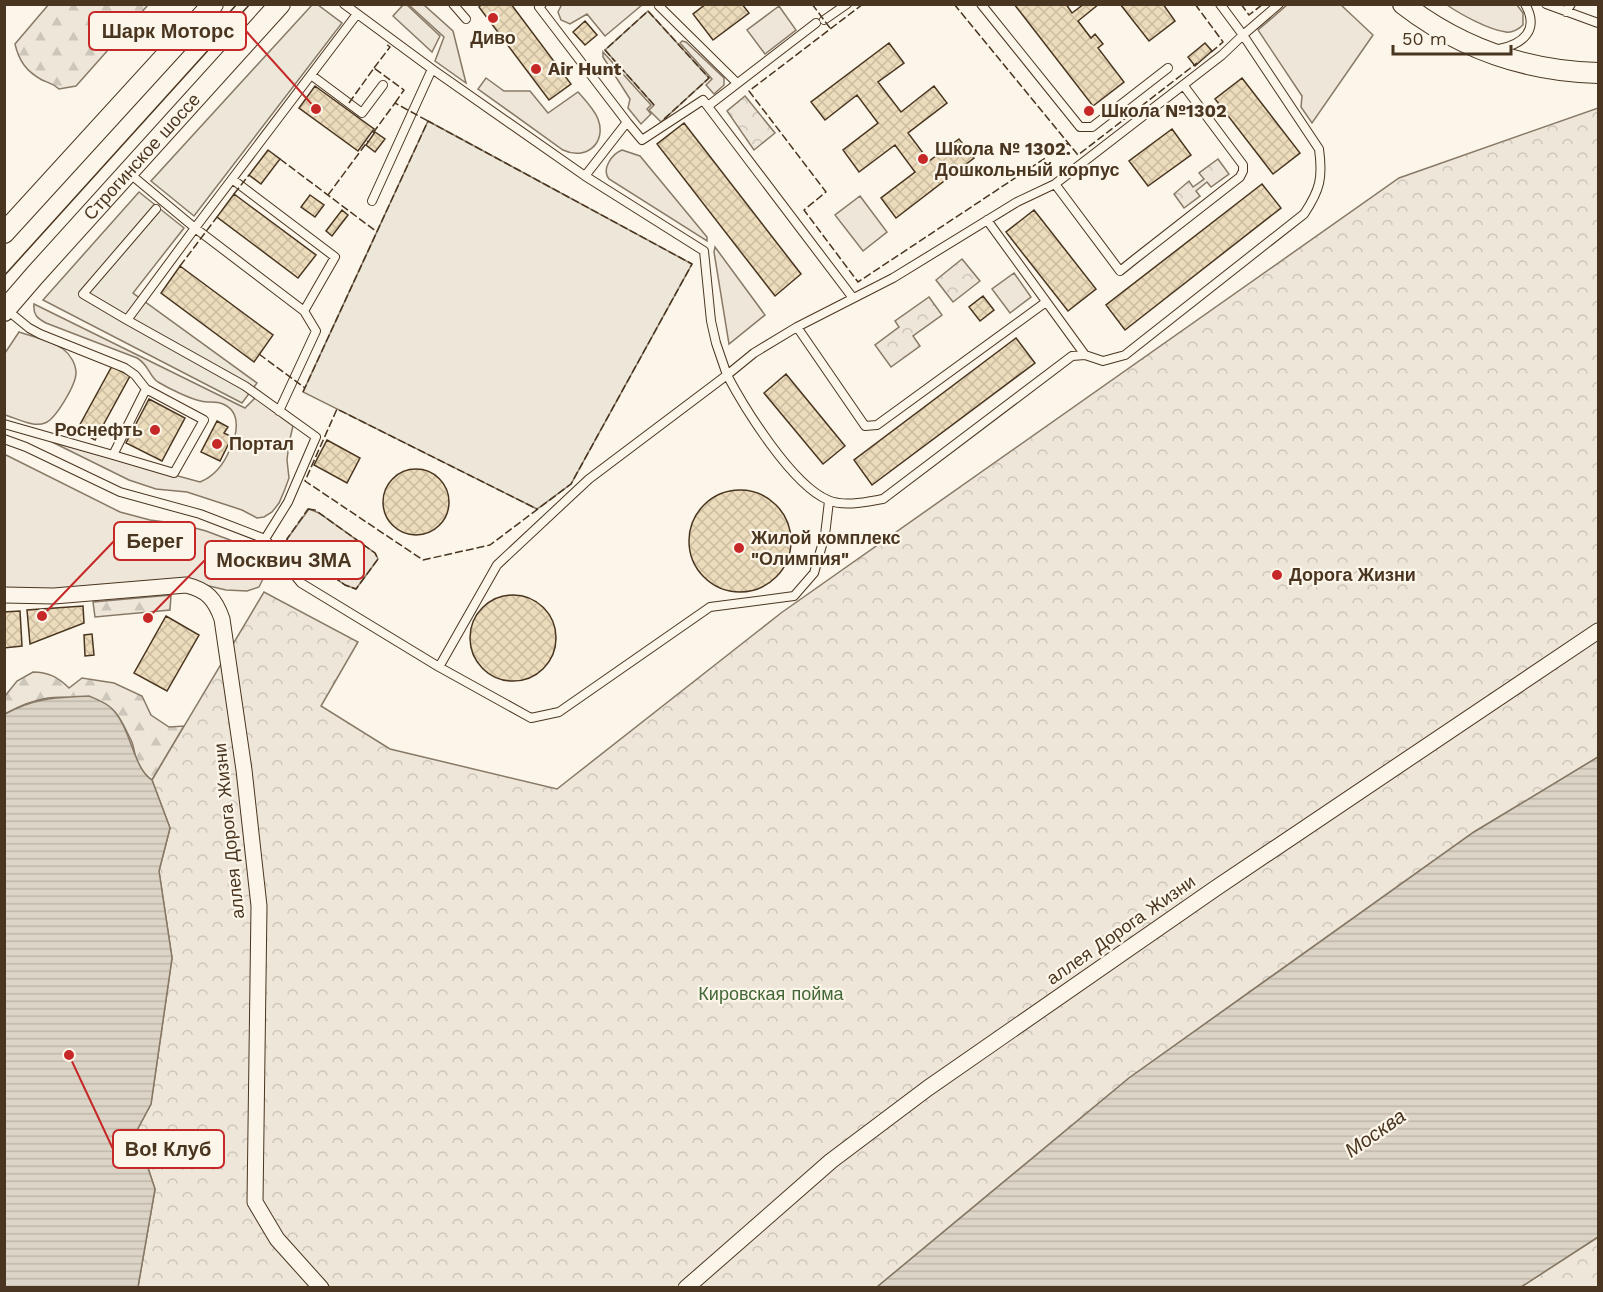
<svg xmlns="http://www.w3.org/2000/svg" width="1603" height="1292" font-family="'Work Sans',sans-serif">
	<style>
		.grass { fill: #ede6d9; stroke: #887966; stroke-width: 1.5 }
		.forest { fill: url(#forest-firs); stroke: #887966; stroke-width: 1.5 }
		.park { fill: url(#park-crowns); stroke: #887966; stroke-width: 1.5 }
		.parking { fill: #ede7d9; stroke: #887966; stroke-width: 1.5 }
		.water { fill: url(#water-rules); stroke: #887966; stroke-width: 1.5 }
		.building { fill: url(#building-cross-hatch); stroke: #4a3520; stroke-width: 1.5 }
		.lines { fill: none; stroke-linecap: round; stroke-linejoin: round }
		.lane-casing { stroke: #4a3520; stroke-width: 10 }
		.street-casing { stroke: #4a3520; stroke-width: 17 }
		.secondary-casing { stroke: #4a3520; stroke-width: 22 }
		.lane { stroke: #fbf6e9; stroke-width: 8 }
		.street { stroke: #fbf6e9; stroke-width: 15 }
		.secondary { stroke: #fbf6e9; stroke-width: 20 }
		.tram { stroke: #4a3520; stroke-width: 1.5 }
		.fence { stroke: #4a3520; stroke-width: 1.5; stroke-dasharray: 8 3; stroke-linecap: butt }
		.poi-dot { fill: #c62828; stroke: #fbf6e9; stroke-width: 2 }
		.labels { text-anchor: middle; stroke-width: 4.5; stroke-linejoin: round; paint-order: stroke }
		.poi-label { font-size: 18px; font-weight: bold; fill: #4a3520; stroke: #fbf6e9; text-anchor: start }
		.street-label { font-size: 18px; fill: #4a3520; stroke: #fbf6e9 }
		.park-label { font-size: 18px; fill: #436837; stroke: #fbf6e9 }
		.water-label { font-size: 20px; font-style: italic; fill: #4a3520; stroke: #fbf6e9 }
		.leader { fill: none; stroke: #c62828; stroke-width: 2 }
		.callout-dot { fill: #c62828; stroke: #fbf6e9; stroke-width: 2 }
		.callout { fill: #fbf6e9; stroke: #c62828; stroke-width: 2 }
		.callout-label { font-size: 20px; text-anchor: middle; font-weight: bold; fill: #4a3520 }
	</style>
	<defs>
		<pattern id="forest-firs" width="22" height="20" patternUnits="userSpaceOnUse" patternTransform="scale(1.5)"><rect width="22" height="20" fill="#ede6d9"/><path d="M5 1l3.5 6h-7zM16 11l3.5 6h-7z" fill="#cdc6ba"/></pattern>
		<pattern id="park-crowns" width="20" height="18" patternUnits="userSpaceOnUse" patternTransform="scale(1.5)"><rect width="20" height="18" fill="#ede6d9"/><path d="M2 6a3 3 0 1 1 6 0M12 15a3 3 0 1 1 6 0" fill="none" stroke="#cdc6ba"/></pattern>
		<pattern id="water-rules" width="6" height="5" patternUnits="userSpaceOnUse" patternTransform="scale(1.5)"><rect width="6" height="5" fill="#dcd4c6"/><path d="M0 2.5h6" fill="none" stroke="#beb7aa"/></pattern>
		<pattern id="building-cross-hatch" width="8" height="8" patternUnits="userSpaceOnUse" patternTransform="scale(1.5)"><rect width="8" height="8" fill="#ecdcbc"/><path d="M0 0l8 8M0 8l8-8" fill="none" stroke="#ccbda1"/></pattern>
	</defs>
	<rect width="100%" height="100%" fill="#fbf6e9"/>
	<path class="grass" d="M562 4H642V5L605 36 587 14 570 24 561 20 558 12Z
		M1340 4 1373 35 1312 123 1301 107 1302 96 1258 30 1287 5Z
		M409 5H424L453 31 466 83 435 61 444 37Z
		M1447 5H1517L1523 13V25C1519 29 1512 33 1506 32 1489 30 1460 14 1447 5Z
		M779 6 796 30 765 54 747 30Z
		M682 41 686 42 724 78V85L714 94 706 85 712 79 680 43Z
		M603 52 651 105 647 109 651 114 641 124 628 108 630 99 603 57Z
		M486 78 504 91H530L548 113 578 92C585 100 594 109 598 119 607 143 586 161 563 150L478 89Z
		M622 150 640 156 707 237V241L609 179C601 169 612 154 622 150Z
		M860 196 887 232 863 251 835 215Z
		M715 247 765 315 729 344 714 252Z
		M1014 273 1031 297 1010 313 992 289Z
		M34 304 245 408 255 398 293 426 289 443 287 460 289 478 285 489 279 503 272 512 264 517 257 518 242 510 187 492 156 489 129 480 52 442 200 482C215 476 224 464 230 449 237 435 242 412 223 404 216 401 208 403 201 401 190 399 168 388 158 382 149 376 149 365 137 358L46 323C37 318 33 315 34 304Z
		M19 332C33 337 51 340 63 349 70 354 76 364 76 373 76 384 56 419 45 423 34 428 16 418 5 415V353Z
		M4 454 120 512 150 520 180 524 206 531 238 543 264 563 267 571 259 587 247 591 226 590 188 581 53 591 5 588Z
		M309 509 319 513 375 553 378 559 356 589 345 585 289 545 287 539Z"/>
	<path class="forest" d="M49 4H148V5L76 86 59 89C54 84 49 83 42 80 26 71 19 61 15 44Z
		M171 595 170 610 95 617 93 602Z
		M33 672C48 672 58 677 69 688L82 678 114 683 142 696 151 715 169 727 184 726 152 780C146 777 138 765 136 758 134 752 134 746 131 740 126 731 121 716 112 709 107 706 99 705 94 703 60 692 35 697 5 714V696L17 681Z"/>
	<path class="park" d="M745 96 775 133 754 150 727 111Z
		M1598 108V757L1474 832 1129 1078 877 1287H138L155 1189 136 1132 151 1104 172 958 159 871 170 828 152 780 264 592 358 642 321 706 390 749 557 789 781 613 1399 178Z
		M1218 159 1229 174 1211 187 1207 182 1196 191 1200 196 1184 208 1174 194 1189 181 1193 187 1204 179 1199 173Z
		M962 259 980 281 953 302 936 280Z
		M929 297 942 315 913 336 920 346 891 367 875 345 899 327 895 321Z
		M1598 1237V1287H1521Z"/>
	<path class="parking" d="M312 5H318L342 23 194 216 151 181Z
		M403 5H407L440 36 432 52 393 16Z
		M648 11 709 78 661 122 649 110 654 105 605 50Z
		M428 121 692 264 571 484 537 509 303 392Z
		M139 192 184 228 133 293 257 383 242 403 43 300Z"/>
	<path class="water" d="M89 696C96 699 104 702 110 707 131 725 133 769 152 780L170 828 159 871 172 958 151 1104 136 1132 155 1189 138 1287H5V714C36 697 55 698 89 696Z
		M1598 757V1237L1521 1287H877L1129 1078 1474 832Z"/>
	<path class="building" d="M482 4H511L571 84 549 100 479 7Z
		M706 4H742L749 13 713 40 693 14Z
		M1014 4H1066L1072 13 1084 4H1099L1078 21 1091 38 1095 34 1103 44 1098 48 1124 82 1093 106Z
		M1120 4H1163L1175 21 1149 41Z
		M585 21 597 35 585 45 573 32Z
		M889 43 904 63 878 82 901 112 934 86 947 103 908 133 929 161 959 139 974 158 896 218 881 198 915 172 895 145 859 172 843 150 878 123 857 95 825 120 811 102Z
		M1205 43 1212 51 1195 66 1188 57Z
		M1242 78 1300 153 1273 174 1215 99Z
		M315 86 374 129 358 151 299 108Z
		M684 123 801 274 775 296 657 144Z
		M1172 129 1191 155 1148 186 1129 161Z
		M375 132 385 139 375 152 366 145Z
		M268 150 280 159 261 184 249 175Z
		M1262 184 1281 208 1125 330 1106 305Z
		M234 194 316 255 298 278 217 217Z
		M310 195 324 205 315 217 301 207Z
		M342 210 348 215 332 236 326 231Z
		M1034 210 1096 289 1068 311 1006 232Z
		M180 266 273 335 254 362 161 293Z
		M983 296 994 310 980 321 969 307Z
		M1016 338 1035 363 872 485 854 460Z
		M112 366 130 376 95 440 77 430Z
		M786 374 845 446 823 464 764 393Z
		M149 399 185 418 162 461 126 443Z
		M217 421 228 427 224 433 232 437 220 461 201 452Z
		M327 440 360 458 347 483 314 465Z
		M383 502a33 33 0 1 1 66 0a33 33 0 1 1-66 0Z
		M689 541a51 51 0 1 1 102 0a51 51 0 1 1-102 0Z
		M470 638a43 43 0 1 1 86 0a43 43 0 1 1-86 0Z
		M83 606 84 623 30 644 27 610Z
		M20 611 22 646 4 648V612Z
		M166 616 199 635 167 691 134 673Z
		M92 634 94 655 85 656 84 635Z"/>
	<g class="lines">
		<g class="lane-casing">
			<path id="lane" d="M344 4 432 69 372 201
				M453 4 466 19
				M542 4 539 7 627 122 585 176
				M661 4 659 6 737 83
				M981 4 1080 127H1092L1168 68
				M1546 4 1598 23
				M1566 12 1571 4
				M824 20 847 4
				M1499 49C1523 44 1540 30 1525 4
				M432 69 585 176 704 251 711 321 716 343 727 375 754 353 797 327 893 278 1017 202 1055 184 1222 55 1243 35 1279 4
				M311 75 362 113 383 85
				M708 106 816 23
				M627 122 642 140 703 100 853 298
				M129 173 195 228 357 14
				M232 179 335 257 304 311 195 228 127 320 245 386 316 437 288 502 265 539
				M1055 184 1120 271 1135 259 1240 177 1243 171V165L1184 86
				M987 220 1085 355
				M127 320 83 294 156 209
				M797 327 865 426 877 425 1046 302
				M279 411 316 331 304 311
				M4 424 113 455 146 389 135 375 125 368 40 334 29 328 7 310
				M4 439 26 447 120 492 200 514 265 539 301 583 439 667 531 718 559 712 710 607 794 596 814 573 825 535 829 501
				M113 455 174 473 204 420 146 389
				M439 667 497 565 589 479 727 375C745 409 792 485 828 500 844 507 866 502 883 499L1072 356 1085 355 1103 361 1125 355 1304 214C1320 190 1323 178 1319 149L1243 35 1220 4"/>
		</g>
		<g class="street-casing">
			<path id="street" d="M4 595 54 596 186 585C207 590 215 599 222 619L244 770 259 906 255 1202 277 1239 321 1288
				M686 1288 831 1161 928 1088 1216 888 1598 631"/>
		</g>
		<g class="secondary-casing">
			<g id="secondary">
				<path d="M1403 4C1460 48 1527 71 1598 73"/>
				<path d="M4 233 213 4"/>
				<path id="s1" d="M4 311 35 275 280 4"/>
			</g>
		</g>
		<use href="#lane" class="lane"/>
		<use href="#street" class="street"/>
		<use href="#secondary" class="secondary"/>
		<path class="tram" d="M203 42 237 4
			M4 276 250 4"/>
		<path class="fence" d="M812 4 830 28
			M863 4 749 91 826 192 804 210 858 282 1068 143
			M954 4 1078 155 1197 63
			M1195 4 1223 42 1209 54
			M1241 4 1249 15 1263 4
			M374 68 390 47 385 43
			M349 103 374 68 404 90 395 103
			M654 105 605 50 648 11 709 78 663 120
			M373 133 395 103 428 121
			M280 159 377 232
			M234 194 249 175
			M328 195 368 141
			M180 266 217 217
			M259 354 305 388
			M303 392 428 121 692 264 571 484 490 545 423 560 305 481 337 409 537 509
			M308 509 315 510 375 553 378 559 356 589 345 585 289 545 287 539Z"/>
	</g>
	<g class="poi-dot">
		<circle cx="493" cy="18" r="6"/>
		<circle cx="536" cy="69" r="6"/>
		<circle cx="1089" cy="111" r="6"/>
		<circle cx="923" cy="159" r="6"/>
		<circle cx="155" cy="430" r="6"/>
		<circle cx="217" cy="444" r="6"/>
		<circle cx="739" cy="548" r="6"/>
		<circle cx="1277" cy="575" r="6"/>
	</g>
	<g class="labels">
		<g class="poi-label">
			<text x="493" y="44" text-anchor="middle">Диво</text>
			<text x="548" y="75">Air Hunt</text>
			<text x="1101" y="117">Школа №1302</text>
			<text x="935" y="155">Школа № 1302.<tspan x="935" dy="21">Дошкольный корпус</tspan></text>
			<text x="143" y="436" text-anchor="end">Роснефть</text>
			<text x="229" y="450">Портал</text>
			<text x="751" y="544">Жилой комплекс<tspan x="751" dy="21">"Олимпия"</tspan></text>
			<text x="1289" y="581">Дорога Жизни</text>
		</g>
		<g class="street-label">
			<text dy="6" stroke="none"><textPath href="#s1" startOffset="207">Строгинское шоссе</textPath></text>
			<text transform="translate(229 831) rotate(-96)" y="6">аллея Дорога Жизни</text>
			<text transform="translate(1121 930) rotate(-35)" y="6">аллея Дорога Жизни</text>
		</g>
		<g class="park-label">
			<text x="771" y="1000">Кировская пойма</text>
		</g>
		<g class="water-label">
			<text transform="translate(1375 1133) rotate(-35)" y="7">Москва</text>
		</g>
	</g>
	<path class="leader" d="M316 109L246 31M42 616L114 541M148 618L205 560M69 1055L113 1149"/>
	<g class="callout-dot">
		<circle cx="316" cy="109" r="6"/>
		<circle cx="42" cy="616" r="6"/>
		<circle cx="148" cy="618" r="6"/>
		<circle cx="69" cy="1055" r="6"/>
	</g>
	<g class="callout">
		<rect x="89" y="12" width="157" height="38" rx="6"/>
		<rect x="114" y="522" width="81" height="38" rx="6"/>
		<rect x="205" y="541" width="159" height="38" rx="6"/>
		<rect x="113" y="1130" width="111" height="38" rx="6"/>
	</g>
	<g class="callout-label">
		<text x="168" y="38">Шарк Моторс</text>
		<text x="155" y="548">Берег</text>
		<text x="284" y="567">Москвич ЗМА</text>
		<text x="168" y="1156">Во! Клуб</text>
	</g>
	<rect width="1603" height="1292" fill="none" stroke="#4a3520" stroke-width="12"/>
	<path d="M1393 45v9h118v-9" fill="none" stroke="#4a3520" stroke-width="3"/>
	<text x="1402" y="45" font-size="18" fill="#4a3520" stroke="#fbf6e9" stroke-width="4.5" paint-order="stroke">50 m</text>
</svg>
